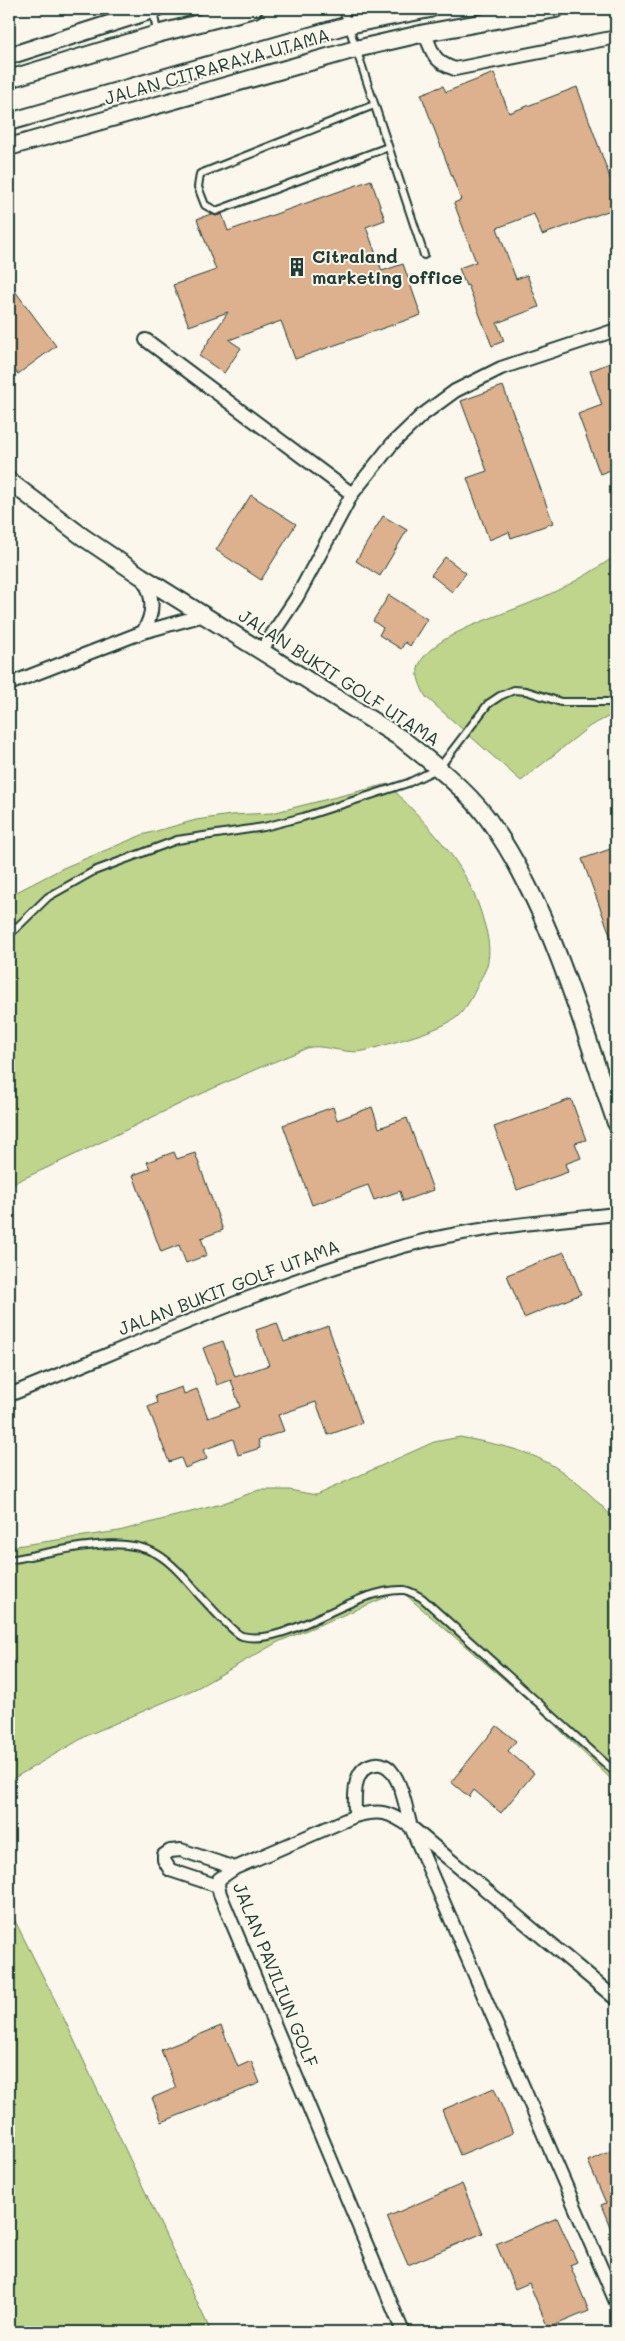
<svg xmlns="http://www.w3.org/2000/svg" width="625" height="2341" font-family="Mali,sans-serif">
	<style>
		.green { fill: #bfd58b; stroke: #6f8960 }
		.building { fill: #ddb18e; stroke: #1f3d34 }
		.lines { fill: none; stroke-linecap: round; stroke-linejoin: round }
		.service-casing { stroke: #1f3d34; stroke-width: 10 }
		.minor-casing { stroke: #1f3d34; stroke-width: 16 }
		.tertiary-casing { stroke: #1f3d34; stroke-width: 20 }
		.service { stroke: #fbf7ec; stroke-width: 6 }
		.minor { stroke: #fbf7ec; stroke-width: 12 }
		.tertiary { stroke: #fbf7ec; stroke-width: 16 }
		.labels { text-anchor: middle; stroke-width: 4; stroke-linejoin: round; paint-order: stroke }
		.street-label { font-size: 18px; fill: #1f3d34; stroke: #fbf7ec }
		.poi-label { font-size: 18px; font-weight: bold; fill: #1f3d34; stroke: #fbf7ec; text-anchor: start }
	</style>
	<rect width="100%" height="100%" fill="#fbf7ec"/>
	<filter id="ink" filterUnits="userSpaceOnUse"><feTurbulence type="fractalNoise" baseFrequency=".02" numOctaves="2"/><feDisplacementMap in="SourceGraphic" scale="10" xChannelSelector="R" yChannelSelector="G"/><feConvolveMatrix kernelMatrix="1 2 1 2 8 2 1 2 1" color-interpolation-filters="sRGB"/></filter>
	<g filter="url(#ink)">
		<path class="green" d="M616 555V713L590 726 521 781 426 697C421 687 415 676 419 665 432 633 507 614 537 600 564 588 592 573 616 555Z
			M388 784C429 827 469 864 484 923 488 936 491 951 487 965 486 970 482 976 479 982 474 994 467 1008 457 1017 440 1031 390 1043 368 1050 350 1056 327 1045 311 1047 305 1048 299 1052 293 1054 196 1092 105 1143 9 1185V896L63 868 142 835 196 820 231 815 272 813Z
			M460 1437C484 1442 509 1446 531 1455 565 1468 592 1495 616 1521V1784L534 1705 401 1591 278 1642 197 1688 88 1735 9 1781V1547L119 1531 221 1504 259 1490H289L316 1495 434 1442Z
			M9 1909 59 2008 211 2332H9Z"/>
		<path class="building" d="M494 73 509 113 577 87 616 194V208L542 235 534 214 497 228 516 279 527 275 539 307 497 323 504 341 492 346 468 285 466 286 459 268 476 262 454 203 461 200 421 94 443 86 446 92Z
			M371 180 385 220 366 227 382 271 403 264 421 315 295 359 281 321 229 340 241 348 224 373 199 356 228 312 189 326 173 285 216 270 197 219 211 214 216 216 222 214 228 231Z
			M9 283 56 346 18 374 9 362Z
			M612 362 616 373V468L600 474 578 414 602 405 590 371Z
			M503 386 553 523 511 538 509 532 489 540 467 478 487 471 461 401Z
			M251 495 296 524 261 580 216 550Z
			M383 516 407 530 380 576 356 561Z
			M445 557 466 573 452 592 431 575Z
			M389 595 427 619 410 646 405 642 401 649 379 635 383 628 373 621Z
			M616 847V947L615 948 582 859Z
			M571 1099 586 1140 575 1143 581 1158 565 1164 568 1172 517 1190 494 1127Z
			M333 1107 337 1120 372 1107 379 1128 407 1118 433 1190 403 1201 400 1191 374 1200 368 1185 312 1205 283 1125Z
			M174 1152 177 1159 195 1153 223 1230 201 1238 207 1255 186 1263 179 1245 161 1252 133 1175 150 1169 147 1162Z
			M564 1252 581 1294 524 1318 507 1275Z
			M277 1323 284 1342 328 1326 362 1423 328 1435 316 1402 278 1415 284 1431 258 1440 260 1448 238 1455 233 1439 203 1450 207 1459 185 1468 181 1458 169 1462 148 1407 157 1403 155 1396 182 1387 184 1394 197 1389 208 1418 240 1407 231 1380 217 1385 203 1348 223 1341 235 1377 269 1365 256 1330Z
			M497 1726 516 1741 508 1751 534 1773 501 1813 474 1790 469 1797 451 1782Z
			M221 2026 238 2067 251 2061 260 2083 162 2122 152 2098 176 2088 161 2050Z
			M494 2088 513 2133 460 2155 442 2110Z
			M616 2149V2241L601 2205 606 2203 588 2161Z
			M462 2184 483 2233 408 2265 387 2217Z
			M557 2218 577 2262 570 2265 589 2311 548 2328 529 2283 515 2289 496 2244Z"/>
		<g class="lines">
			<g class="service-casing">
				<path id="service" d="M343 9 424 255
					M153 10 157 32
					M374 105 200 174 198 187 205 205 216 211 388 147
					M9 935 48 897 94 871 177 840 264 827 303 817 408 783 439 768 488 704 500 696 514 690 526 691 561 702H616
					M9 1560C51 1553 119 1532 157 1554 174 1564 188 1582 201 1597 208 1604 233 1633 242 1636 287 1648 354 1587 404 1590 410 1591 417 1595 422 1598L616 1773"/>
			</g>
			<g class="minor-casing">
				<path id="minor" d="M425 33C432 53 434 62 455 69L616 37
					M146 340 352 494
					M142 578C155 596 154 614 143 632
					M261 651 297 597 352 494 392 444 421 416 455 391 501 368 616 330
					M9 684 143 632 204 615
					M9 1395C139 1343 268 1284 404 1246 473 1227 545 1222 616 1214
					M355 1816C355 1799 351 1766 376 1764 382 1763 389 1767 392 1772 403 1786 406 1810 411 1827L616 2302
					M218 1886 170 1870 164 1860V1855L170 1851 181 1850 235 1868
					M403 2332 220 1894 218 1886 219 1879 235 1868 355 1816C381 1809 389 1812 411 1827L616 1999"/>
			</g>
			<g class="tertiary-casing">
				<path id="tertiary" d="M9 56 156 9
					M9 79 157 34 254 9
					M9 122 348 25 430 9
					M9 147 356 49 425 33 556 9
					M9 481 83 537 141 576 402 739C430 761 467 790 488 819 549 903 582 1025 616 1123"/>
			</g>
			<use href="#service" class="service"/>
			<use href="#minor" class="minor"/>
			<use href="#tertiary" class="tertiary"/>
		</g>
	</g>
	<defs>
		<g id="building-bare" transform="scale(1.5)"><path d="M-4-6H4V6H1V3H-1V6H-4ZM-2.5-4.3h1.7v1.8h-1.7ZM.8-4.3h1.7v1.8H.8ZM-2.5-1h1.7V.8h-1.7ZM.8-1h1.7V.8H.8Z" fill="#1f3d34" stroke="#fbf7ec" stroke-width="2.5" paint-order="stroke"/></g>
	</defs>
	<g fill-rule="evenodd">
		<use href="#building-bare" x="297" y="267"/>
	</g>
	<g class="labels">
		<g class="street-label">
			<text transform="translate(217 67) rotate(-16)" y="6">JALAN CITRARAYA UTAMA</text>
			<text transform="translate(339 678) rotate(33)" y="6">JALAN BUKIT GOLF UTAMA</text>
			<text transform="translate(229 1288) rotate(-21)" y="6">JALAN BUKIT GOLF UTAMA</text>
			<text transform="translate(275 1975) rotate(68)" y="6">JALAN PAVILIUN GOLF</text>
		</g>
		<g class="poi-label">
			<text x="312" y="263">Citraland<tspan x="312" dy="21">marketing office</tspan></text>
		</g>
	</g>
	<rect width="625" height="2341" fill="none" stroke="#fbf7ec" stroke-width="30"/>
	<rect x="15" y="15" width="595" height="2311" fill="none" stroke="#1f3d34" stroke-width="2" filter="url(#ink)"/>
</svg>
